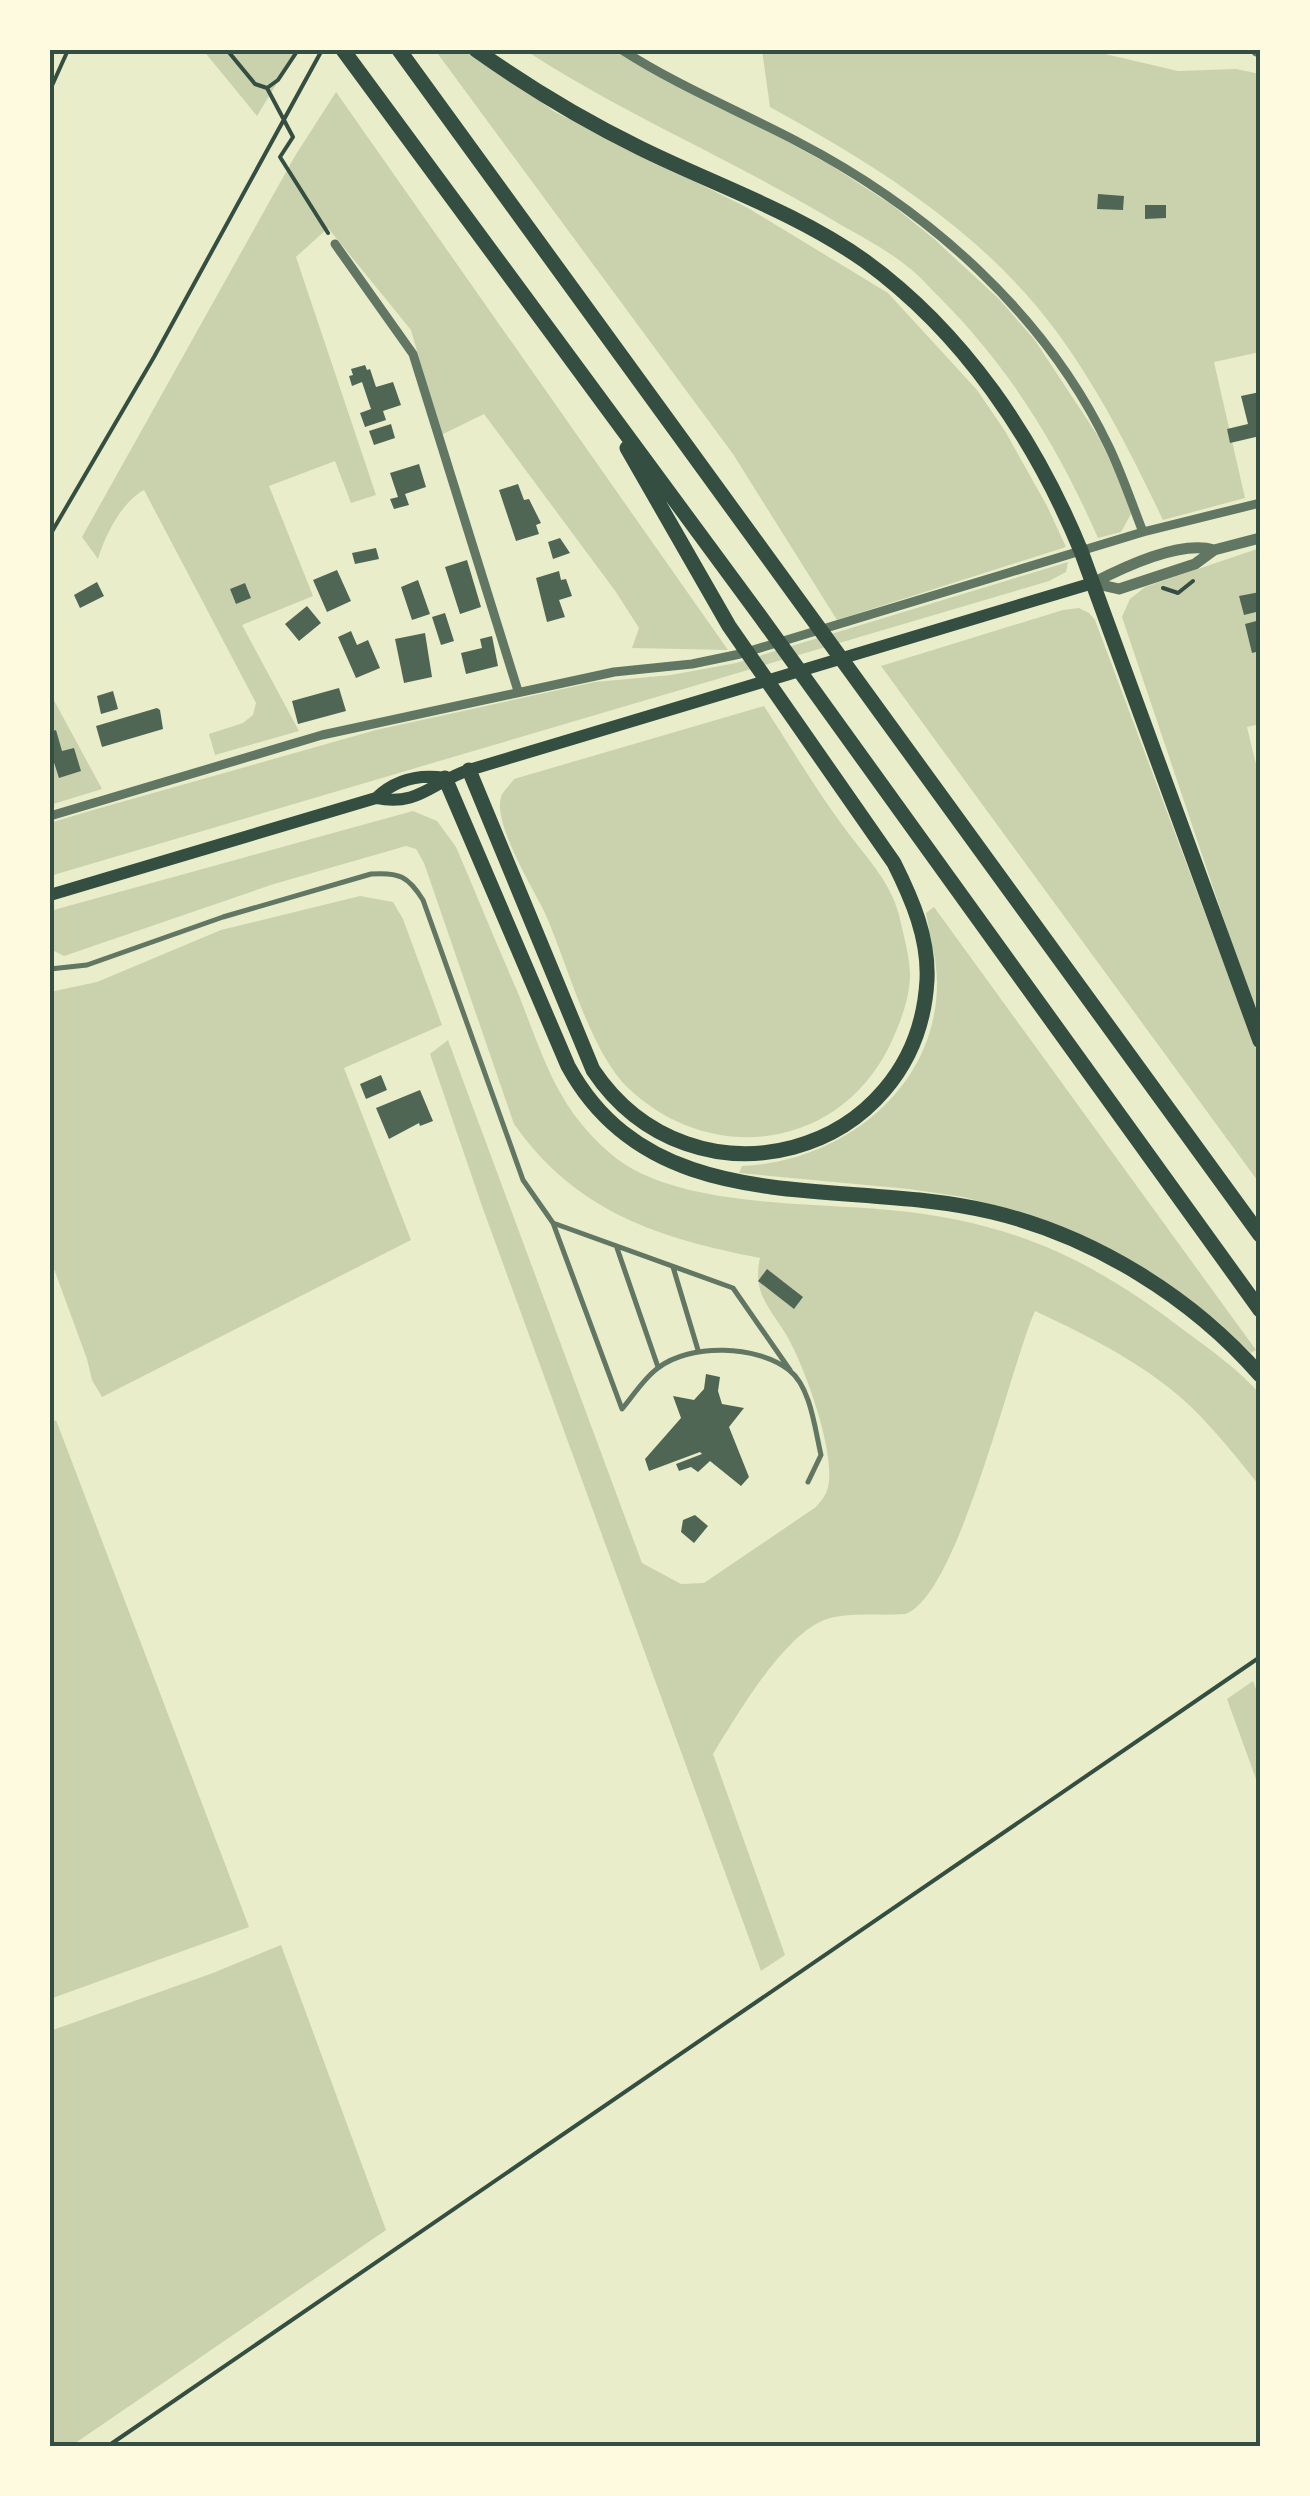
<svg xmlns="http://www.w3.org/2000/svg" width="1310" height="2496" font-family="Mulish,sans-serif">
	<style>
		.green { fill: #cad2ad }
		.building { fill: #4f6655 }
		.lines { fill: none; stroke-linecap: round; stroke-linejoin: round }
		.path { stroke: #344e41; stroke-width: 4 }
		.service { stroke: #617663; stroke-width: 5 }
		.minor { stroke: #617663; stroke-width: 9 }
		.tertiary { stroke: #617663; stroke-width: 11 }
		.secondary { stroke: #344e41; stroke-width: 12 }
		.motorway { stroke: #344e41; stroke-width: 15 }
		.neatline { fill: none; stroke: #344e41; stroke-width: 4 }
	</style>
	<rect width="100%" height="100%" fill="#e9edc9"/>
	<path class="green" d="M203 50H297L257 116Z
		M435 50H467L555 112 748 208 888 293 977 390 1005 431 1047 506 1066 547 837 620 733 454Z
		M525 50H619L832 166 892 205 933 238 999 299 1034 339 1098 436 1124 489 1131 514 1121 532 1098 538C1059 449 1010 368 941 299 930 288 920 276 908 267 885 248 856 234 831 219 731 159 623 114 525 50Z
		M762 50H1088L1178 71 1236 69 1260 74V352L1214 362 1245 498 1163 520C1131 453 1098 387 1053 327 980 230 874 164 770 107Z
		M336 92 728 650 632 648 639 628 616 592 484 414 441 435 411 330 328 228 296 257 376 495 351 503 335 461 269 486 313 596 242 625 299 731 215 755 209 734 243 723 253 715 256 703 144 490C122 502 105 535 98 559L82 537 295 156Z
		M1260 548V724L1247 727 1260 781V1027L1122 617 1130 599 1145 587Z
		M1068 562 1066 572 1049 581 50 876V823L93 810 376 730 595 682 671 675 736 663Z
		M1079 608 1089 613 1095 620 1260 1060V1184L881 666 1063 610Z
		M50 693 102 789 50 805Z
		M764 706C790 746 815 788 843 826 864 855 890 880 899 915 903 933 910 957 910 975 910 999 899 1026 889 1047 837 1151 709 1166 627 1087 588 1048 567 960 543 909 531 885 493 823 501 797 503 791 511 784 514 779Z
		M413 811 437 821 456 847C477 896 497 945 518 993 544 1058 556 1107 611 1154 673 1208 811 1202 889 1210 1010 1221 1090 1258 1185 1331 1211 1350 1239 1370 1260 1394V1486C1231 1451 1201 1411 1164 1384 1125 1354 1080 1332 1035 1311 1010 1367 958 1597 905 1614 880 1616 851 1612 827 1619 784 1633 736 1717 713 1754L785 1955 761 1971 482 1206 430 1054 448 1040 642 1563 681 1584 704 1583 816 1507C821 1501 827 1494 828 1487 836 1452 805 1368 787 1336 770 1308 752 1293 760 1258 658 1238 576 1212 514 1124L424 863 416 849 406 846 274 884 64 956 50 949V911Z
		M360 896 393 902 403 919 442 1025 344 1068 411 1240 102 1397 92 1380 87 1359 50 1258V992L97 982 221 930Z
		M934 907 1256 1350 1251 1353 1222 1325 1184 1296 1017 1211 963 1197 909 1189 739 1173 742 1166C841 1162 937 1089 937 983 937 960 930 936 926 913Z
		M56 1420 249 1927 50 1999V1423Z
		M1253 1681 1260 1699V1790L1227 1699Z
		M281 1945 386 2230 71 2446H50V2031L213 1973Z"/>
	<path class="building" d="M1098 194 1124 196 1123 210 1097 209Z
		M1145 205H1166V218L1145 219Z
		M365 365 367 370 370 369 376 387 393 382 401 405 383 411 386 420 365 427 360 413 371 409 362 382 352 386 349 376 353 375 351 369Z
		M1260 392V436L1230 443 1227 429 1248 424 1241 396Z
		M391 424 395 438 374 445 369 431Z
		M419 464 426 487 405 494 409 505 394 509 390 499 398 497 390 473Z
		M518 484 524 500 529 499 541 523 536 525 539 534 516 541 499 490Z
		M560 538 570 553 553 559 548 542Z
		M376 548 379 559 355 564 352 553Z
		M467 560 481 607 460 614 445 567Z
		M337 570 351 601 327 612 313 580Z
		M559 571 561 580 566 579 572 596 559 600 565 617 547 622 536 578Z
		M418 580 430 614 412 620 401 587Z
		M97 582 104 596 80 608 74 595Z
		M245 583 251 598 236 604 230 589Z
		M1260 592V611L1244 615 1239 596Z
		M307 606 321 623 299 641 285 624Z
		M445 613 454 641 441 645 432 617Z
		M1260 620V651L1252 653 1245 624Z
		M351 631 357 645 368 640 380 668 356 678 338 637Z
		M425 633 432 677 404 683 395 639Z
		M492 636 498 666 466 674 461 653 482 648 480 639Z
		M339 688 346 711 298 724 292 701Z
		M113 691 118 709 101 714 97 696Z
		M157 708 160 710 163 729 102 747 96 726Z
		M56 730 62 751 74 748 81 771 59 778 50 750V732Z
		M381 1075 387 1090 366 1099 360 1084Z
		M420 1090 433 1121 420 1126 419 1123 389 1139 376 1108Z
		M767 1269 803 1297 794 1309 758 1281Z
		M706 1374 720 1377 718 1391 722 1404 744 1408 729 1427 749 1477 741 1486 710 1461 698 1472 691 1467 679 1471 676 1464 702 1454 700 1452 649 1471 645 1459 681 1418 673 1396 694 1400 704 1389Z
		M695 1515 708 1526 694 1543 681 1532 683 1520Z"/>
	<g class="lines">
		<path class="path" d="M227 50 255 84 267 88 278 80 298 50
			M267 88 293 137 280 157 328 233
			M50 90 68 50
			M50 535 154 357 322 50
			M1163 588 1178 593 1193 581
			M108 2446 1260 1657"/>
		<path class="service" d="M50 969 87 965 223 917 371 874C399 872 408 876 423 900L523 1180 553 1223 733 1288 790 1370
			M553 1223 622 1409C633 1396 644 1378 658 1368 690 1343 757 1345 789 1370 811 1387 815 1430 821 1455L808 1482
			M617 1248 658 1367
			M673 1267 698 1350"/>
		<path class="minor" d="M622 50C678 86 739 111 798 142 927 209 1046 314 1109 447 1122 474 1132 504 1143 532
			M1256 52 1260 51
			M335 244 413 354 518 691
			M50 816 322 735 614 672 692 664 740 654 1143 532 1260 503"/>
		<path class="tertiary" d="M1093 583 1119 589 1195 564 1214 550 1260 538
			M1093 583C1124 567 1180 540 1214 550"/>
		<path class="secondary" d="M376 798C418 807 432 782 469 770L1093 583
			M50 895 376 798C396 779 419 774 445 778"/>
		<path class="motorway" d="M343 50 760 616 1260 1310
			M399 50 1260 1235
			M476 50C528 87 583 120 640 148 715 185 796 212 865 261 964 333 1035 439 1081 551L1260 1041
			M469 770 593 1070C692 1218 917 1158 927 980 929 938 912 899 894 863L729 626 627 448
			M445 778 568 1066C654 1224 843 1176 992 1212 1093 1236 1192 1297 1260 1375"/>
	</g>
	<rect width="1310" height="2496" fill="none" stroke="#fefae0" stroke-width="105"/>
	<rect x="52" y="52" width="1206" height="2392" class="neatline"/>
</svg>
